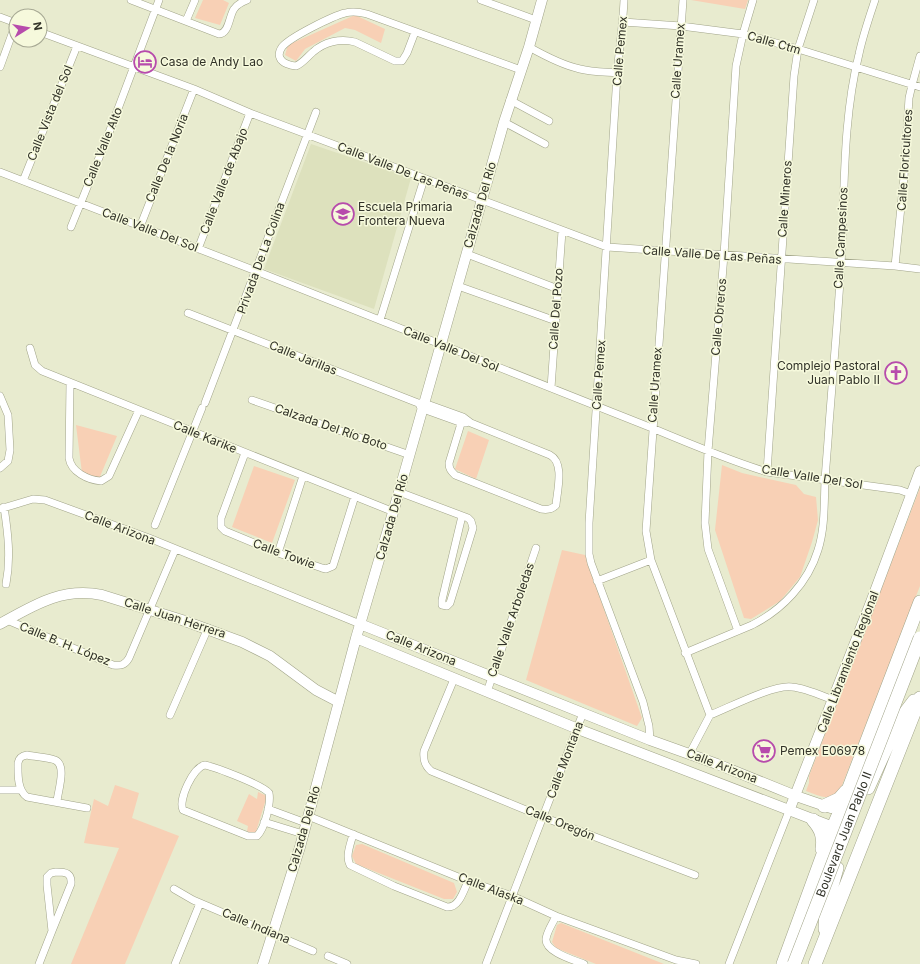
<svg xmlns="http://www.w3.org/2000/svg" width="920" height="964" font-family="Inter,sans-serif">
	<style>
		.built { fill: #dde1bd }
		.green { fill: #f8d0b5 }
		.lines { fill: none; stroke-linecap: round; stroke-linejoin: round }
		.street-casing { stroke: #a1a489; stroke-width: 8 }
		.secondary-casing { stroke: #a1a489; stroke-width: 11 }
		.highway-casing { stroke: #a1a489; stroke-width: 14 }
		.street { stroke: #fff; stroke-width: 7 }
		.secondary { stroke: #fff; stroke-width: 10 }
		.highway { stroke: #fff; stroke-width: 13 }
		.highway-bridge-casing { stroke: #a1a489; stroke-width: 14; stroke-linecap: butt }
		.highway-bridge { stroke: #fff; stroke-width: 13 }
		.labels { text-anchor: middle; stroke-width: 3; stroke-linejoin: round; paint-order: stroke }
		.street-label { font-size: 12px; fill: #313228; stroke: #f6f9dc }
		.poi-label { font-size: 12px; fill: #313228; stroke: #f6f9dc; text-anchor: start }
	</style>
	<rect width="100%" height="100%" fill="#e8ebcf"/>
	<path class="built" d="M311 144 411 178 374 309 264 269Z"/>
	<path class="green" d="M203 0H223L229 3 220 25 195 18Z
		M691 0H748L745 9Z
		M355 15 385 29 381 43 355 30 345 28 305 49 296 61 285 55 288 45Z
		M76 425 117 436 99 479 82 473Z
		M468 431 489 440 476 479 455 469Z
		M722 465 742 473 796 485 804 494 816 497 818 520 812 542 800 577 780 601 751 619 744 618 715 530Z
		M254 466 295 480 272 543 232 527Z
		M920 488V586L841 788C832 803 819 796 806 791L809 783V776Z
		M562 550 585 555 642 718 637 726 526 680Z
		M115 785 139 793 132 818 179 836 125 964H71L119 848 84 843 94 799 108 806Z
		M258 792 267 796 255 835 247 831 248 826 237 821 249 794 257 799Z
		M362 844 454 883 457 892 453 899H444L356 864 352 856 356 845Z
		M561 923 664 964H665H596L556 948 552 942 557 925Z"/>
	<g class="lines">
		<g class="street-casing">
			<path id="street" d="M131 0 219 34C229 34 229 16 234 9 237 4 242 2 247 0
				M481 0 536 20
				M624 0C623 25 619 50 617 75 609 225 599 374 589 523V554L591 563 643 702 649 726 650 740
				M683 0 646 531 651 560 710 715 690 753
				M0 17 16 23
				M186 21 195 0
				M623 22 681 26 743 34 798 49 920 87
				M40 32 194 89 250 113 607 247 895 266 920 269
				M415 32 407 53 402 61H395L355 42C340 38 324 42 313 52 307 57 303 63 296 66 291 66 282 63 280 58 278 54 280 50 282 47 290 37 333 16 345 13 352 11 360 12 367 14L521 70
				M529 47C545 56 562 65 580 69 592 72 605 72 617 73
				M0 67 16 23
				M510 100 549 121
				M504 122 545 144
				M0 172 256 271 652 428C690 444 728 460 767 472L900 490 911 494
				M23 181 77 46
				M71 227 107 138 159 0
				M140 227 194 89
				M198 249 250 113
				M467 254 558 289
				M895 266 904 177 909 98 912 85 920 56
				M458 286 556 321
				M188 313 418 403H424L463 417 471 423 550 455C565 463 557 491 556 505 552 510 547 510 541 509L455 475C451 471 449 469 449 463L463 417
				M380 320 424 179
				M30 348 35 365 42 371 394 512
				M70 383 69 458C71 472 88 480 101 481L109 476 139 410
				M551 388 562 231
				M0 396 8 415 10 450 8 461 0 468
				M252 400 410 455
				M205 403 316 112
				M420 406 423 409 462 423H466
				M245 453 221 518V527L225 531 278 553 322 568 326 569 333 566 355 496
				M767 472 794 76 798 49 814 0
				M399 492 468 518 471 521 473 528 450 603 447 606 442 605V600L462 516
				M4 507C8 533 11 558 6 584
				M0 509 33 499 45 500 149 538 360 624
				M155 525 202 408
				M278 553 303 476
				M597 581 651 560
				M7 620 113 665C121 666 125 665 129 658L175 550
				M738 631 708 549 705 523 708 451 724 255 736 66 743 34 753 0
				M685 653 752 625C782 610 808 583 818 550 825 528 824 505 825 481 826 463 828 444 829 425 833 372 838 318 841 264 845 194 842 122 859 54 863 35 869 18 875 0
				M454 679 424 751C423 759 424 765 431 771L543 817 695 875
				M487 692 536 548
				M170 715 208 628
				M710 715C728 708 774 684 792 687 805 688 820 695 833 700
				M205 765C215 767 263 785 269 793 271 803 265 828 257 836H248L183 810C178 800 193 767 205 765Z
				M0 790H21
				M57 801C58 791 67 765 55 760 46 757 36 757 27 755 21 756 19 758 18 763 18 773 17 790 27 797L87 808
				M268 809 306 823
				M308 816 468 881 512 896 556 916 676 960 696 964
				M264 822 303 834
				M353 834C351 843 345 856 350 865L394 886 447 907C459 908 464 890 468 881
				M56 872C66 872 72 873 71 884L52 931 47 885V877L51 873Z
				M174 889 193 900 313 951
				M556 916C553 923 547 931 546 939 545 952 574 960 584 964
				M328 956 347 964
				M39 964 52 931
				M175 964 200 903
				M486 964 583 713
				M729 964 789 811"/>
		</g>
		<g class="secondary-casing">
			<path id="secondary" d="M0 624C34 605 62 587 102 595L182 620 242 642 270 656 316 690 339 702
				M360 624 650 740 717 764 796 796 831 808
				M356 638 578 729 833 827
				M789 811 871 602 920 471
				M263 964 300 847 356 638 399 492 504 122 529 47 542 0"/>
		</g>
		<g class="highway-casing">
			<path id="highway" d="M868 788 898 722 914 701
				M824 806 839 799 846 791
				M813 820C821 829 824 837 822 849
				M825 929 826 907 837 868
				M783 964 833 827 840 811 920 602
				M815 964 920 698"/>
		</g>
		<use href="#street" class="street"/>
		<use href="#secondary" class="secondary"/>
		<use href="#highway" class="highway"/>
		<g class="highway-bridge-casing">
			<g id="highway-bridge">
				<path id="s1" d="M794 964 920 638"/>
			</g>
		</g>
		<use href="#highway-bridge" class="highway-bridge"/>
	</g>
	<defs>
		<g id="hotel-ring" transform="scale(1.15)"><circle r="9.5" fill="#f6f9dc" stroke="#b74bac" stroke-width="1.5"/><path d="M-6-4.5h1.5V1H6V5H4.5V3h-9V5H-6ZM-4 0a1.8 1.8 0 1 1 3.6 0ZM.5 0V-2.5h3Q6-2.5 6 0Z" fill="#b74bac"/></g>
		<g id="school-ring" transform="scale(1.15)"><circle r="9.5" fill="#f6f9dc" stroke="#b74bac" stroke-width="1.5"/><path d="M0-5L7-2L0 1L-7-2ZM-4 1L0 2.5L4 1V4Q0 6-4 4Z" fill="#b74bac"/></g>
		<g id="church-ring" transform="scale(1.15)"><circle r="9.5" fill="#f6f9dc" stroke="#b74bac" stroke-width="1.5"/><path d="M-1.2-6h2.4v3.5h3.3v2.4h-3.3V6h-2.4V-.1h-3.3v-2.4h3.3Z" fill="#b74bac"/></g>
		<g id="supermarket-ring" transform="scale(1.15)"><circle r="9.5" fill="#f6f9dc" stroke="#b74bac" stroke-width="1.5"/><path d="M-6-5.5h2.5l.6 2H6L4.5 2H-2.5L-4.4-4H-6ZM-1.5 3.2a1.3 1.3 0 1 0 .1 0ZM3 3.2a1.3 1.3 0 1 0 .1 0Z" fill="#b74bac"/></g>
	</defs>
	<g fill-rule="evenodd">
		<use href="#hotel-ring" x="145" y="62"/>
		<use href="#school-ring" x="343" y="214"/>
		<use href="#church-ring" x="896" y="373"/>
		<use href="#supermarket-ring" x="764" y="751"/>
	</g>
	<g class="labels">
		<g class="street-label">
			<text transform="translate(774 43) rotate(16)" y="4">Calle Ctm</text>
			<text transform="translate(620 51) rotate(-85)" y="4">Calle Pemex</text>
			<text transform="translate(678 61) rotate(-86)" y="4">Calle Uramex</text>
			<text transform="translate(50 113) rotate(-68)" y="4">Calle Vista del Sol</text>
			<text transform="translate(103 147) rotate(-68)" y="4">Calle Valle Alto</text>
			<text transform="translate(167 158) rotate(-68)" y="4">Calle De la Noria</text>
			<text transform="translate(905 160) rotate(-86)" y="4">Calle Floricultores</text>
			<text transform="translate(403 171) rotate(21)" y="4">Calle Valle De Las Peñas</text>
			<text transform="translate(224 181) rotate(-69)" y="4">Calle Valle de Abajo</text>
			<text transform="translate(785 199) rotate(-86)" y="4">Calle Mineros</text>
			<text transform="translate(480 205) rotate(-74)" y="4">Calzada Del Río</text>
			<text transform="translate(150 230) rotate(21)" y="4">Calle Valle Del Sol</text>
			<text transform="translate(841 238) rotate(-87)" y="4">Calle Campesinos</text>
			<text transform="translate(712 255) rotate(4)" y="4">Calle Valle De Las Peñas</text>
			<text transform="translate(261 258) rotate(-70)" y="4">Privada De La Colina</text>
			<text transform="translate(556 309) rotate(-86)" y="4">Calle Del Pozo</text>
			<text transform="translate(719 317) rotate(-85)" y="4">Calle Obreros</text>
			<text transform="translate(451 349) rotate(22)" y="4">Calle Valle Del Sol</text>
			<text transform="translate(303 358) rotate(22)" y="4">Calle Jarillas</text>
			<text transform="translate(599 375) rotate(-86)" y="4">Calle Pemex</text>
			<text transform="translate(655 385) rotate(-86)" y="4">Calle Uramex</text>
			<text transform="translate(331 427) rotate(19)" y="4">Calzada Del Río Boto</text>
			<text transform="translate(205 437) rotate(22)" y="4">Calle Karike</text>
			<text transform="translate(812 477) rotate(9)" y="4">Calle Valle Del Sol</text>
			<text transform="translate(392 517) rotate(-74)" y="4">Calzada Del Río</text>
			<text transform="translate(120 528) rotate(21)" y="4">Calle Arizona</text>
			<text transform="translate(284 554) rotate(20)" y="4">Calle Towie</text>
			<text transform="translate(175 618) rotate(18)" y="4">Calle Juan Herrera</text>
			<text transform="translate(511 620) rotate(-71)" y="4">Calle Valle Arboledas</text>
			<text transform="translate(65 644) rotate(22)" y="4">Calle B. H. López</text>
			<text transform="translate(421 648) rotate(22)" y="4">Calle Arizona</text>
			<text transform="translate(848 662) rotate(-69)" y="4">Calle Libramiento Regional</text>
			<text transform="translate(565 760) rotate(-69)" y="4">Calle Montana</text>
			<text transform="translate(722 766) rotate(21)" y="4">Calle Arizona</text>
			<text transform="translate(560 823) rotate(22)" y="4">Calle Oregón</text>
			<text transform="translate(304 829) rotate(-74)" y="4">Calzada Del Río</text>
			<text dy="4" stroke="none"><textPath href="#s1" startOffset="139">Boulevard Juan Pablo II</textPath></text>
			<text transform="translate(491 889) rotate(21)" y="4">Calle Alaska</text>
			<text transform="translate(256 926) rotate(23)" y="4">Calle Indiana</text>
		</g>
		<g class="poi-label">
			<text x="160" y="66">Casa de Andy Lao</text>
			<text x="358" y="211">Escuela Primaria<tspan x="358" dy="14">Frontera Nueva</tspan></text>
			<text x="880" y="370" text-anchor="end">Complejo Pastoral<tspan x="880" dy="14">Juan Pablo II</tspan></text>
			<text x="780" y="755">Pemex E06978</text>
		</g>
	</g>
	<g transform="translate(28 28) rotate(79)"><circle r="19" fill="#f6f9dc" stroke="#a7a994"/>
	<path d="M0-3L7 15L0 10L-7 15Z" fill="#b74bac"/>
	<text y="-6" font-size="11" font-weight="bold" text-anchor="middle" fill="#313228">N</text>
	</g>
</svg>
